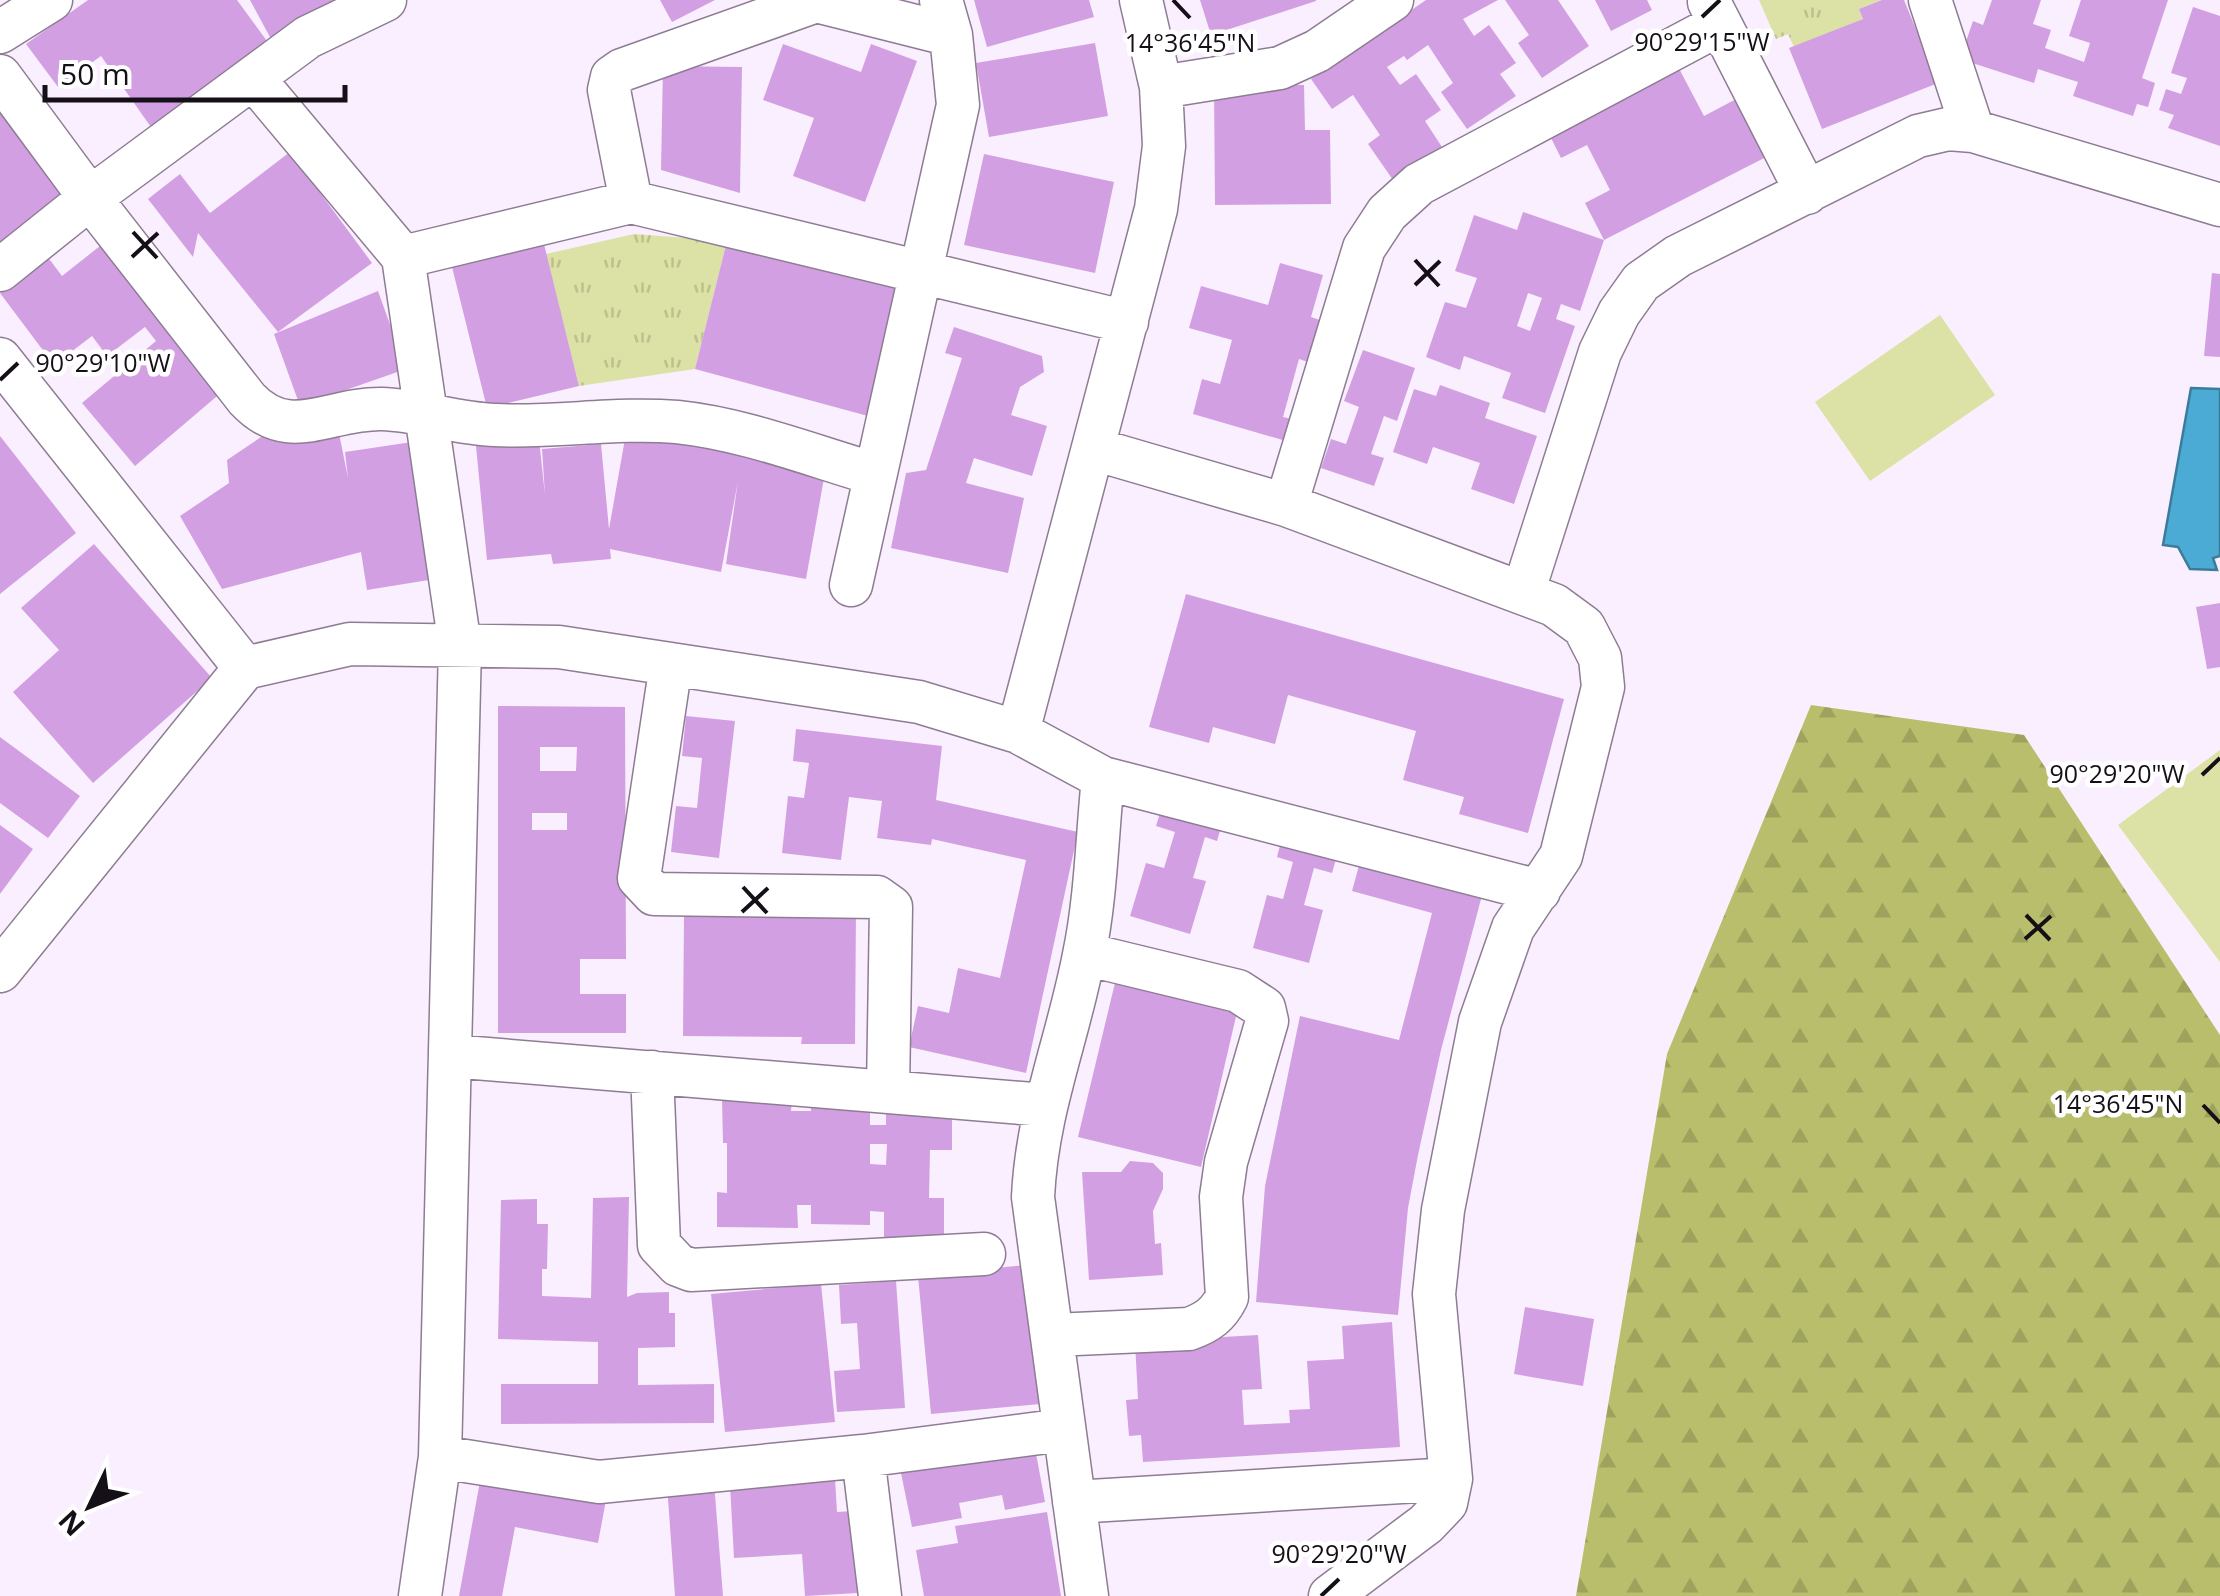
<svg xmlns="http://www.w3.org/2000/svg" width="2220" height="1596" font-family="'Open Sans',sans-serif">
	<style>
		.grass { fill: url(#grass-tufts) }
		.forest { fill: url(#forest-firs) }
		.pitch { fill: #dce1a5 }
		.water { fill: #4cabd4; stroke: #3c7c9b; stroke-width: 2.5 }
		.building { fill: #d2a0e2; fill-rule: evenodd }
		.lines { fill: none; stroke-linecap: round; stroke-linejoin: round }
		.minor-casing { stroke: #8e7c93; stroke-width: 45 }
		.minor { stroke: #fff; stroke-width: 42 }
		.ticks { fill: none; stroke: #150f17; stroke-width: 4 }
		.ticks-label { font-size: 25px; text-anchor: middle; fill: #150f17; stroke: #fff; stroke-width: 9; stroke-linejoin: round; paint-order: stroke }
	</style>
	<defs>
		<pattern id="grass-tufts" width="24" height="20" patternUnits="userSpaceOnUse" patternTransform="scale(2.5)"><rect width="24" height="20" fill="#dce1a5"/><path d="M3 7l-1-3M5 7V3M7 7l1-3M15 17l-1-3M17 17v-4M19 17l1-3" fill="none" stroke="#bcc08d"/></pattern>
		<pattern id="forest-firs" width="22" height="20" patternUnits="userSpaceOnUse" patternTransform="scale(2.5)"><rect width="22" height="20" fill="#b8be6b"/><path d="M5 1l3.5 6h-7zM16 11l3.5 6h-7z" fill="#9da25c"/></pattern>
	</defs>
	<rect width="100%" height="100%" fill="#faeffe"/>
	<path class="grass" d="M1759 0H1882L1859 9 1863 19 1794 47 1788 34 1776 39Z
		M634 234 727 241 695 369 579 386 546 254Z"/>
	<path class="forest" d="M1811 705 2024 735 2220 1035V1596H1576L1667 1054Z"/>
	<path class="pitch" d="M1940 315 1995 395 1870 481 1815 402Z
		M2220 750V962L2118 825Z"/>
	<path class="water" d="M2191 388 2220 389V556L2213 558 2217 570 2190 569 2178 547 2163 545Z"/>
	<path class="building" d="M88 0H237L272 48 153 130 101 56 58 87 26 44Z
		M250 0H344L271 39Z
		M660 0H715L672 22Z
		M974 0H1089L1094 17 987 47Z
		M1200 0H1316V1L1211 35Z
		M1426 0H1498L1463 19 1474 36 1489 25 1516 63 1500 74 1516 96 1467 129 1441 92 1453 83 1428 45 1407 60 1404 56 1387 67 1400 85 1416 74 1441 110 1425 121 1442 147 1393 180 1368 144 1380 135 1353 95 1332 109 1311 79Z
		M1505 0H1558L1589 46 1542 78 1518 43 1529 35Z
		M1595 0H1647L1652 10 1611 31Z
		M1882 0H1904L1938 83 1822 129 1789 48 1863 19 1859 9Z
		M1992 0H2041L2033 24 2051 30 2045 48 2084 62 2090 43 2069 36 2081 0H2168L2142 78 2155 83 2148 107 2137 104 2133 116 2073 96 2078 82 2056 75 2038 69 2034 83 1960 59 1973 21 1983 25Z
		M2193 7 2220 16V146L2168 128 2174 115 2159 110 2166 89 2181 94 2187 78 2171 73Z
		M1095 43 1108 116 989 137 976 63Z
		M783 44 861 72 871 44 917 61 865 202 793 176 814 118 763 100Z
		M1674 59 1704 116 1740 97 1770 155 1604 240 1580 311 1561 304 1556 319 1575 326 1545 413 1502 398 1511 373 1464 356 1460 370 1426 357 1445 302 1466 308 1477 278 1455 271 1474 215 1517 230 1523 212 1604 240 1585 203 1610 190 1587 145 1561 158 1545 126ZM1528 293 1542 298 1530 331 1517 326Z
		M663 66 742 67 740 193 661 170Z
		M1214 85H1304L1305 130H1330L1331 204 1215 205Z
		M0 105 74 200 0 257Z
		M290 152 372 263 278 332 198 233 193 257 148 199 180 174 210 213Z
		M984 154 1114 182 1095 273 964 245Z
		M543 240 579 386 487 408 451 263Z
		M727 241 907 286 868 416 695 369Z
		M105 242 223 391 135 466 82 403 156 341 145 327 107 356 92 336 54 365 0 293 47 256 62 276Z
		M1280 263 1323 275 1311 317 1320 320 1308 362 1299 359 1283 417 1292 419 1286 441 1193 414 1202 379 1220 384 1232 340 1189 328 1201 286 1268 305Z
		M2212 273 2220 274V357L2204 356Z
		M378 291 406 369 300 406 274 334Z
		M954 327 1042 356 1044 372 1020 387 1011 415 1047 426 1032 476 974 458 966 483 1024 498 1008 573 891 548 906 473 926 470 962 358 945 353Z
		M1363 350 1415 368 1397 421 1384 416 1371 454 1384 458 1374 486 1321 468 1331 439 1346 444 1359 407 1344 401Z
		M1440 385 1490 403 1485 418 1537 436 1514 504 1471 489 1480 463 1433 447 1427 464 1393 452 1414 389 1436 396Z
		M337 423 348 478 345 452 412 442 435 579 367 590 361 552 222 589 180 516 229 483 227 460 270 431Z
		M626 433 826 467 806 579 726 564 738 481 721 572 610 549 611 559 553 564 551 554 487 560 476 446 539 439 545 495 542 449 601 444 609 529Z
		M0 436 76 533 0 594Z
		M94 544 212 678 93 783 13 692 59 650 21 608Z
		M1186 594 1564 699 1528 833 1459 814 1464 797 1403 780 1416 731 1288 695 1275 744 1213 727 1209 743 1149 727Z
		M2220 603V667L2207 669 2196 607Z
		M498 706 625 707 626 959H580V994H626V1033H498ZM540 747H577L576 771H540ZM532 813H567V830H532Z
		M686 716 735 721 719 858 671 852 676 806 697 808 702 758 682 756Z
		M796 729 942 746 936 800 1078 832 1026 1073 909 1047 918 1006 949 1013 958 968 1000 978 1026 860 932 839 931 845 877 838 882 801 849 797 841 860 782 853 788 796 804 798 809 763 793 761Z
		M0 737 80 796 48 838 0 803Z
		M1164 800 1224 817 1217 841 1205 837 1193 878 1206 881 1190 934 1130 916 1146 863 1164 868 1175 832 1156 826Z
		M0 825 33 849 0 894Z
		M1284 830 1340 846 1332 873 1314 868 1304 905 1323 910 1309 963 1253 948 1267 895 1283 899 1293 862 1277 857Z
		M1363 851 1485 884 1441 1050 1418 1155 1408 1208 1398 1315 1256 1302 1265 1186 1300 1016 1399 1040 1432 913 1352 891Z
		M856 908 855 1044H801L802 1037 683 1036 684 914Z
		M1119 966 1241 995 1201 1167 1078 1137Z
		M722 1099H792L791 1111H811V1101H870V1125H886V1101L952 1102V1150H930L929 1198H944V1239H884V1212L870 1211V1225L811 1224V1205H797L798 1228 717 1227V1192L727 1193V1143H723ZM870 1144H887L886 1165 870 1164Z
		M1130 1161 1153 1163 1163 1173V1189L1153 1211 1155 1244 1161 1243 1163 1275 1089 1280 1082 1172H1121Z
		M629 1197 627 1297 637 1293 669 1292V1313H675V1347L638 1348V1385L714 1384V1423L501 1424V1384H598V1342L498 1339 501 1200 537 1199V1224H548L547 1269H542V1296L591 1298 593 1198Z
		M1026 1265 1040 1404 931 1414 918 1276Z
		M896 1281 905 1408 837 1412 834 1371 860 1369 857 1323 841 1324 839 1285Z
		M821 1284 835 1422 725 1432 711 1294Z
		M1525 1307 1594 1319 1583 1386 1514 1374Z
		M1392 1322 1400 1447 1143 1462 1141 1435 1129 1436 1126 1400 1138 1399 1135 1342 1258 1335 1262 1389 1242 1390 1244 1425 1290 1423 1289 1410 1310 1409 1307 1361 1344 1359 1342 1326Z
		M1035 1448 1045 1502 1005 1510 1002 1495 959 1503 962 1518 912 1527 901 1473Z
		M481 1476 606 1500 598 1543 515 1527 502 1596H459Z
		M835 1479 837 1512 853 1511 858 1593 805 1596 802 1554 734 1558 730 1485Z
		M714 1482 723 1596H675L667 1485Z
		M1047 1512 1061 1596H924L916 1550 958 1543 955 1526Z"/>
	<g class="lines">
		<g class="minor-casing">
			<path id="minor" d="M1930 0 1973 131
				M816 1 951 35
				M1709 2 1807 193
				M0 32 51 0
				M0 76 90 198 247 399C289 444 328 408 382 409 420 410 456 424 495 425 555 428 616 417 677 422 744 429 810 455 875 474
				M253 78 403 257 460 646 440 1457 420 1596
				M1161 87 1280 68 1317 51 1392 0
				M631 202 609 90 612 77 622 70 819 0
				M403 257 631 202 1127 322
				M0 270 90 198 308 37 385 0
				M0 359 245 668
				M1094 449 1286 505 1554 605 1584 627 1600 658 1603 687 1561 856 1513 928 1480 1022 1443 1210 1434 1294 1451 1479 1446 1503 1426 1524 1330 1596
				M1286 505 1364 248 1387 213 1419 184 1720 24
				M851 585 958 105 951 35 941 0
				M1523 593 1600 352 1619 313 1641 282 1678 256 1918 136 1948 129 1973 131 2220 205
				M671 664 639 878 654 894 877 897 891 907 888 1090
				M1018 732 1156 209 1164 146 1161 87 1141 0
				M0 971 245 668 350 644 559 647 919 702 1018 732 1103 778 1539 891
				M451 1056 1045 1105
				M652 1072 659 1245 678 1265 691 1270 984 1254
				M1053 1335 1189 1329C1208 1322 1218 1315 1227 1297L1221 1197 1226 1162 1267 1021 1264 1008 1238 991 1085 954
				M863 1456 880 1596
				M440 1457 599 1482 863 1456 1063 1430
				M1074 1502 1451 1479
				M1087 1596 1033 1197C1037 1110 1068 1039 1084 955 1096 898 1097 836 1103 778"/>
		</g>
		<use href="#minor" class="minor"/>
	</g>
	<path class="ticks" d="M1173 0 1190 18M1702 17 1720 0M133 232 157 258M132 257 158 233M1415 260 1439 286M1415 285 1440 261M0 380 18 363M2202 775 2220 758M743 887 767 913M742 912 768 888M2026 915 2050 940M2025 939 2051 916M2203 1105 2220 1123M1321 1596 1339 1579"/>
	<g class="ticks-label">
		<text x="1702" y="51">90°29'15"W</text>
		<text x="1190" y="52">14°36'45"N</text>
		<text x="103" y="372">90°29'10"W</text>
		<text x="2117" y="783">90°29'20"W</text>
		<text x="2118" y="1113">14°36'45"N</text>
		<text x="1339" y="1563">90°29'20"W</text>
	</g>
	<g transform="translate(90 1506) rotate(227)" stroke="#ffffff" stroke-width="8" paint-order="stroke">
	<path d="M0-8L18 38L0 25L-18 38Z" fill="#150f17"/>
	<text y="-15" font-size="28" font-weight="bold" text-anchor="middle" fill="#150f17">N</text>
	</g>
	<path d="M45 85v15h300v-15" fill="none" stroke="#150f17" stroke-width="5"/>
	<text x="60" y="85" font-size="30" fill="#150f17" stroke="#ffffff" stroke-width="8" paint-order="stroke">50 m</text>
</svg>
